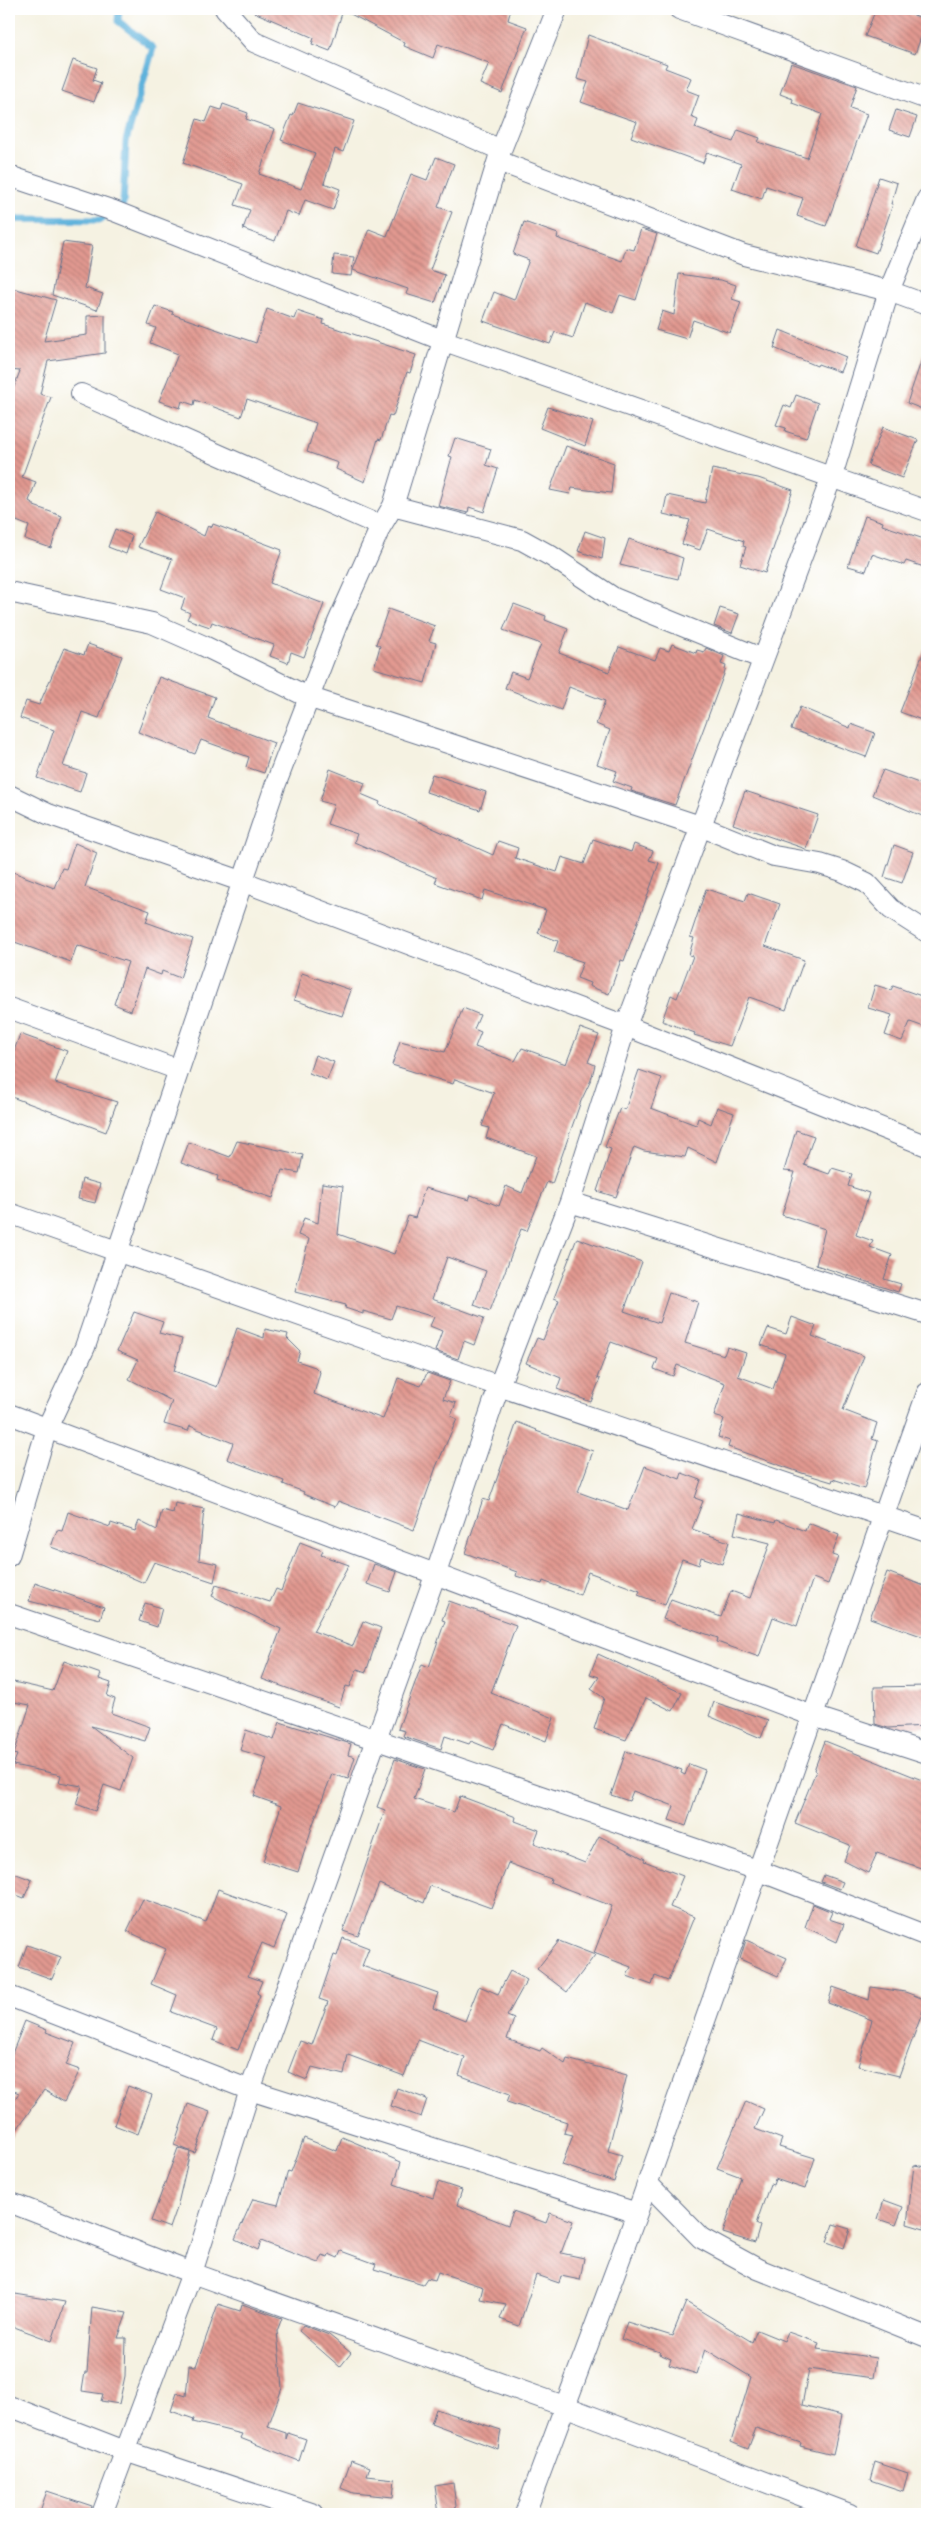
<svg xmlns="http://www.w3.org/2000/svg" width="936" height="2523" font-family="'Gentium Book Plus',serif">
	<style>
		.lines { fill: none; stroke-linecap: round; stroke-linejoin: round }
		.stream { stroke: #5fb2db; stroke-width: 7 }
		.building { fill: url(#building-back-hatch) }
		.street-casing { stroke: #67738c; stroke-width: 22 }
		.street { stroke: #fff; stroke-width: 20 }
	</style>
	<defs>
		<pattern id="building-back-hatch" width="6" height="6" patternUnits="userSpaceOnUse" patternTransform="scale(1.25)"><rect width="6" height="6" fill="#e29990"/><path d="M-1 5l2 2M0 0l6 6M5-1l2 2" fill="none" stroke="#b67d79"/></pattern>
	</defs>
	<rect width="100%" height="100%" fill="#fff"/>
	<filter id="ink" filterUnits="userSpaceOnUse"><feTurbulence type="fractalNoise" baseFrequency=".02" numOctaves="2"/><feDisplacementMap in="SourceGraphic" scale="10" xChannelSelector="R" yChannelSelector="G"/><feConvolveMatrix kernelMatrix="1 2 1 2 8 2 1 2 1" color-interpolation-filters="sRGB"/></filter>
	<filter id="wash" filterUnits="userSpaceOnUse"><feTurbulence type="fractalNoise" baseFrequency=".0096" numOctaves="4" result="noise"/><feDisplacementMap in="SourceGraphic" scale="20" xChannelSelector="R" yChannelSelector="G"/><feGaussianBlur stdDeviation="1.12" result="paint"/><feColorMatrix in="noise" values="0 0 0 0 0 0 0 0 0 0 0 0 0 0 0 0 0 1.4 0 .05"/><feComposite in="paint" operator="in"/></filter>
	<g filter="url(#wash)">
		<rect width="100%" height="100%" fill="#f5f2e2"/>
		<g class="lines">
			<path class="stream" d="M9 221 17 219 101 220 123 204 126 141 153 48 118 21 119 9"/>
		</g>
		<g id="blocks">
			<path class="building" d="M247 9H511L508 20 527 27 502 93 480 84 489 63 438 44 433 58 404 46 405 43 343 10 330 51 312 44 314 38Z
				M876 9H898L927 20 915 54 865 36Z
				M588 35 667 64 665 68 691 78 686 90 699 95 691 117 698 120 695 128 733 142 738 130 760 138 758 142 807 158 822 114 792 103 793 99 780 94 791 63 857 86 850 108 867 114 826 226 797 216 803 198 766 186 762 199 732 189 741 164 707 152 703 163 631 137 637 122 581 102 588 82 577 79Z
				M73 60 97 68 93 80 101 83 94 102 62 91Z
				M298 103 354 121 343 152 335 149 324 183 340 189 333 210 305 200 299 216 286 211 275 241 243 229 250 210 235 205 243 184 183 163 197 119 206 122 212 107 221 110 223 104 248 113 246 119 275 129 259 174 301 189 315 153 281 140 291 115 293 116Z
				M896 110 917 117 910 137 889 130Z
				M436 157 454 164 438 207 452 212 430 270 445 275 435 303 406 294 408 289 353 270 369 229 387 236 411 174 427 180Z
				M879 177 897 183 891 204H893L876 253 856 246Z
				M524 222 558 234 557 238 622 261 626 248 634 250 641 229 657 234 636 300 620 295 613 313 585 302 573 338 555 332 550 344 483 321 494 292 514 300 529 260 513 254Z
				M63 242 92 246 85 288 103 294 97 310 52 295Z
				M334 255 354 257 351 276 332 274Z
				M679 274 721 280 736 285 732 299 741 302 730 333 693 320 687 339 656 330 662 311 674 315Z
				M9 287 56 300 44 341 87 335V316L105 315V353L48 361 40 394 51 397 22 477 36 482 29 501 34 504V506L62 516 51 548 25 539 29 526 9 518V400L20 371 9 370Z
				M155 306 173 312 172 314 256 343 267 309 294 319 297 311 324 320 323 324 416 355 410 373 407 372 393 416 389 415 381 440 378 439 365 482 336 469 338 463 307 452 316 423 247 399 241 417 195 400 194 405 182 401 180 408 159 401 178 354 150 343 156 328 148 325Z
				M780 330 846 357 840 372 818 364 817 366 774 348Z
				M924 353H927V411L907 403Z
				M796 395 818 403 806 438 785 431 786 428 776 425 784 405 791 408Z
				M548 407 593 422 585 446 540 428Z
				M883 427 918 440 902 478 868 465Z
				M455 438 491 449 486 465 498 469 484 512 469 507 468 513 438 506 452 457 449 456Z
				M566 446 614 463 611 493 572 488 570 494 550 490Z
				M712 469 758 478 793 490 765 573 740 565 746 547 743 546 744 541 708 529 700 550 682 544 690 520 663 514 667 495 705 503Z
				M155 512 204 536 208 525 212 527 213 524 282 550 270 583 324 604 304 657 291 652 288 663 270 656 274 645 212 622 210 627 187 619 190 613 181 609 185 598 161 589 172 559 138 547Z
				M865 516 883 522 882 525 927 540V568L906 561 904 565 872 554 866 571 848 566Z
				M115 529 132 536 126 554 108 547Z
				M585 531 605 538 602 559 578 551Z
				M629 539 683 558 678 579 620 565Z
				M514 604 546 616 545 620 568 629 559 653 609 672 619 647 655 660 660 648 669 651 672 644 696 653 697 650 704 652 706 648 724 656 721 664 726 666 724 674 675 805 631 791 632 788 613 781 617 771 597 764 610 730 596 724 605 701 569 687 561 710 505 688 511 672 527 678 541 644 503 630Z
				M720 608 739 614 732 633 714 626Z
				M388 609 435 626 429 641 436 643 425 683 374 668 380 646 376 644Z
				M927 643V722L900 712Z
				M88 644 122 656 99 718 82 712 63 766 86 773 80 792 37 778 54 730 20 718 26 701 39 705 64 648 84 655Z
				M159 677 215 697 208 718 274 743 264 773 246 767 249 757 201 740 195 754 138 732Z
				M800 707 850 728 851 724 875 733 866 757 791 729Z
				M330 769 365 783 361 794 380 802 379 804 493 855 498 841 518 848 515 858 557 872 562 857 584 864 593 839 631 852 634 844 653 851 649 860 659 863 624 961 621 960 609 994 589 986 590 983 577 978 583 962 554 952 558 941 538 933 546 910 485 890 482 900 435 883 437 878 354 842 357 834 327 824 334 805 320 801Z
				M883 770 927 786V818L872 795Z
				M432 774 486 792 480 810 426 792Z
				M745 791 818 815 806 849 733 824Z
				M75 843 97 853 85 887 150 911 146 922 193 939 180 978 162 971 161 975 145 969 131 1011 114 1004 128 962 77 945 71 962 9 940V882L13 872 54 888 62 868 66 869Z
				M894 845 913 852 902 883 884 877Z
				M706 889 745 901 748 893 780 904 765 946 804 960 786 1010 749 997 730 1046 694 1035 695 1033 662 1021 671 995 677 998 693 956 689 955 694 938 690 937Z
				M302 973 351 990 342 1016 294 1000Z
				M875 985 891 990 893 986 927 998V1028L910 1022 902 1041 885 1035 892 1015 868 1008Z
				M463 1008 480 1015 474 1029 481 1032 475 1047 515 1061 522 1048 566 1064 580 1028 599 1035 588 1062 595 1065 591 1080 581 1101 552 1184 547 1182 527 1231 521 1229 490 1311 474 1305 486 1271 447 1257 432 1299 484 1318 474 1345 464 1341 458 1359 435 1351 442 1331 430 1326 434 1317 396 1306 391 1319 363 1311V1314L345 1308 346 1305 295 1292 309 1239 298 1235 304 1218 318 1223 322 1183 343 1186 338 1234 394 1254 408 1216 415 1218 425 1188 469 1200 471 1195 499 1206 506 1186 522 1193 536 1156 486 1138 489 1128 482 1126 494 1093 455 1079 453 1084 392 1065 400 1041 445 1052Z
				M20 1034 67 1051 55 1083 117 1102 106 1132 9 1096V1065Z
				M315 1055 334 1062 327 1080 309 1073Z
				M639 1070 662 1078 651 1108 696 1125 698 1118 711 1124 717 1107 734 1113 717 1162 688 1148 685 1157 644 1151 634 1147 616 1197 597 1191 611 1149 605 1147 620 1108 625 1110Z
				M796 1130 814 1136 804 1165 829 1174 832 1168 852 1174 848 1186 869 1193 856 1235 873 1241 870 1247 892 1255 884 1279 901 1284 898 1292 816 1265 825 1229 782 1215 795 1172 784 1171Z
				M237 1141 303 1155 299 1173 282 1170 273 1198 223 1182 217 1180 218 1176 181 1163 189 1142 230 1157Z
				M82 1179 100 1184 95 1203 78 1199Z
				M577 1238 642 1262 624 1311 659 1323 669 1293 698 1302 685 1343 724 1355 727 1347 746 1353 738 1376 773 1389 785 1354 761 1345 768 1328 786 1334 792 1317 816 1326 812 1336 864 1356 843 1410 877 1423 872 1439 878 1441 864 1489 833 1479 832 1482 802 1473 728 1447 730 1441 718 1437 724 1419 714 1416 725 1383 677 1365 673 1376 654 1369 658 1359 611 1342 597 1378 600 1379 591 1402 557 1389 561 1378 526 1363 537 1338 543 1340 559 1300 554 1298Z
				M134 1312 163 1322 159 1333 182 1339 174 1371 217 1387 237 1328 264 1338 265 1329 288 1334 287 1338 300 1351 297 1361 315 1367 320 1372 314 1394 383 1419 398 1378 421 1386 427 1373 450 1381 443 1399 456 1403 451 1416 457 1419 436 1467 414 1530 338 1501 335 1507 303 1494 304 1492 283 1484 284 1481 227 1459 233 1443 190 1426 188 1431 164 1424 172 1401 129 1379 138 1360 117 1351Z
				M517 1422 537 1430 536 1431 593 1451 578 1492 628 1510 645 1466 680 1479 682 1473 701 1480 695 1498 703 1501 692 1529 729 1542 722 1564 701 1557 699 1565 682 1559 665 1605 638 1595 640 1591 588 1572 580 1595 543 1581 542 1584 516 1576 517 1572 465 1553 483 1499 489 1501Z
				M175 1503 204 1509 199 1560 218 1564 214 1582 154 1562 144 1583 103 1565V1566L51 1547 57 1530 62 1531 68 1512 110 1527 111 1523 135 1531 139 1521 157 1530 162 1510 173 1513Z
				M739 1513 775 1523 776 1520 805 1531 808 1523 839 1535 832 1555 838 1557 828 1584 813 1578 797 1626 773 1617 759 1657 717 1642 718 1638 663 1619 671 1599 721 1617 731 1591 750 1598 770 1543 734 1534Z
				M300 1542 323 1551 321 1555 349 1565 313 1631 353 1646 363 1621 381 1628 366 1672 357 1669 350 1687 346 1686 339 1707 262 1679 281 1629 212 1596 216 1585 270 1602 276 1589 281 1591Z
				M374 1564 397 1572 390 1592 367 1584Z
				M887 1572 927 1587V1638L870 1618Z
				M35 1583 104 1607 100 1619 29 1601Z
				M449 1601 516 1625 491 1693 554 1718 546 1741 503 1724 493 1750 471 1741 469 1744 445 1736 441 1749 403 1736 405 1731 398 1729 422 1664 429 1667 445 1621 442 1620Z
				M145 1603 162 1608 157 1627 139 1621Z
				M598 1654 682 1693 673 1711 646 1698 626 1740 594 1729 604 1698 591 1689 599 1677 590 1674Z
				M64 1661 101 1674 99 1679 111 1683 107 1696 115 1699 111 1713 150 1727 145 1741 91 1726 133 1758 121 1791 104 1785 95 1811 76 1804 82 1786 59 1782 61 1775 13 1765 17 1755 14 1754 30 1705 9 1701V1681L53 1691Z
				M927 1686V1726L888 1728 875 1724 874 1687Z
				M714 1702 768 1720 761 1738 709 1716Z
				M280 1722 351 1744 348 1755 355 1757 348 1779 332 1774 313 1824 298 1872 263 1861 281 1806 254 1796 267 1758 240 1750 246 1730 274 1740Z
				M825 1741 927 1782V1870L877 1853 868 1873 844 1861 850 1845 795 1823 816 1771 814 1770Z
				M626 1751 682 1770 681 1773 685 1775 689 1764 705 1770 686 1826 669 1820 674 1806 633 1791 629 1801 611 1795Z
				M395 1759 425 1769 414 1799 454 1812 460 1796 516 1817 515 1821 539 1830 534 1843 585 1863 599 1836 645 1859 644 1861 683 1876 670 1907 694 1917 668 1981 655 1976 652 1985 627 1976 631 1967 594 1953 612 1906 567 1889 550 1882 551 1879 508 1863 491 1908 430 1886 424 1903 379 1884 358 1936 343 1931 385 1810 377 1807Z
				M14 1873 32 1880 24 1898 9 1892Z
				M824 1875 843 1882 840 1889 821 1882Z
				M218 1889 287 1915 274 1948 262 1943 248 1976 262 1981 257 1993 260 1995 238 2050 213 2040 217 2029 171 2012 177 1995 151 1984 166 1949 127 1931 143 1899 206 1922Z
				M813 1904 832 1912 829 1919 844 1924 837 1942 805 1927Z
				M343 1938 369 1948 362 1966 438 1993 433 2008 465 2021 479 1986 498 1994 510 1971 527 1980 507 2016 514 2019 507 2039 540 2051 542 2048 565 2064 567 2059 627 2075 608 2151 622 2155 614 2182 562 2165 573 2135 564 2133 567 2122 507 2102 510 2094 459 2075 465 2058 418 2040 404 2076 348 2055 344 2075 312 2067 307 2080 288 2072 300 2041 312 2045 328 2002 319 1999 334 1955 337 1956Z
				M746 1940 787 1958 778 1976 740 1959Z
				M559 1941 595 1955 567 1992 537 1969Z
				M27 1945 61 1957 52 1979 19 1967Z
				M833 1987 869 2000 871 1987 905 1992 927 2000 899 2076 858 2066 872 2020 828 2003Z
				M25 2021 47 2030 46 2032 75 2043 66 2065 80 2070 64 2102 44 2090 9 2141V2107L19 2093 9 2089V2061Z
				M128 2086 152 2095 138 2134 114 2125Z
				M397 2088 427 2099 421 2117 391 2106Z
				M746 2101 764 2109 755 2129 782 2139 779 2147 815 2158 805 2189 775 2179 773 2185 770 2184 756 2224 760 2226 755 2243 723 2233 741 2177 717 2168Z
				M188 2104 210 2112 195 2153 174 2145Z
				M342 2137 401 2162 394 2184 433 2198 438 2182 462 2190 457 2205 508 2225 513 2211 546 2223 550 2213 573 2221 561 2253 584 2258 580 2280 561 2276 559 2283 536 2275 519 2326 500 2319 506 2304 480 2299 483 2287 438 2272 435 2280 427 2278 423 2284 374 2269 376 2264 341 2251 338 2258 329 2254 328 2257 322 2255 318 2263 261 2241 258 2250 235 2239 253 2199 278 2205 288 2171 291 2172 304 2138 337 2151Z
				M178 2148 190 2152 177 2208 170 2228 151 2221Z
				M914 2165 927 2167 924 2229 907 2224Z
				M884 2200 903 2207 896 2225 878 2219Z
				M833 2224 850 2229 844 2248 827 2242Z
				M9 2293 65 2302 52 2341 9 2325Z
				M686 2302 752 2342 757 2330 784 2341 788 2332 819 2343 817 2349 876 2358 873 2378 809 2369 802 2405 842 2415 833 2454 800 2446 801 2443 756 2428 748 2449 731 2442 751 2377 705 2349 697 2374 669 2365 671 2359 659 2354 660 2352 621 2339 627 2322 672 2336Z
				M218 2304 240 2311 242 2304 282 2318 277 2331 282 2388 268 2427 286 2433V2439L288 2433 306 2439 299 2461 240 2438 242 2434 193 2422 194 2419 171 2411 177 2393 186 2396 189 2365 196 2366Z
				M92 2307 127 2313 118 2338H126L125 2376 119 2404 101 2401 103 2394 82 2391 85 2372H87Z
				M303 2325 329 2335 351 2353 340 2367 299 2331Z
				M436 2409 501 2430 498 2449 431 2424Z
				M351 2460 370 2467 367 2476 395 2479 393 2497 353 2493 341 2488Z
				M875 2462 908 2473 903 2491 870 2480Z
				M453 2483 456 2506 452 2514H439L435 2486Z
				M47 2491 92 2506 90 2514H39Z"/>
		</g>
	</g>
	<g filter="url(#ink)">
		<use href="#blocks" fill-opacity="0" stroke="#67738c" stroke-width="1"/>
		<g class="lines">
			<g class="street-casing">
				<path id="street" d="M225 9 254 42 501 150
					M679 9 927 99
					M498 161 744 255 889 291 927 305
					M9 176 114 211 442 340 927 511
					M81 394 381 526
					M393 506 522 540 551 556 614 598 763 659
					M9 592 152 623 204 646 308 697 700 826 774 856 820 864 842 871 867 883 891 909 927 932
					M9 795 48 814 244 882 626 1026 927 1146
					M9 1008 179 1070
					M570 1202 927 1314
					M9 1213 499 1386 927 1531
					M9 1414 813 1716 927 1753
					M9 1556 47 1428 85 1347 275 786 338 622 381 526 393 506 501 150 557 9
					M9 1614 757 1870 927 1936
					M9 1996 250 2090 637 2213
					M648 2184 701 2238 758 2269 927 2337
					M9 2202 192 2273 564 2406 850 2514
					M9 2406 125 2451 314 2514
					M102 2514 192 2273 250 2090 436 1573 499 1386 570 1202 626 1026 832 476 889 291 927 199
					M525 2514 637 2213 927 1393"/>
			</g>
			<use href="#street" class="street"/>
		</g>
	</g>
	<rect width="936" height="2523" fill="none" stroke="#fff" stroke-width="30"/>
</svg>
